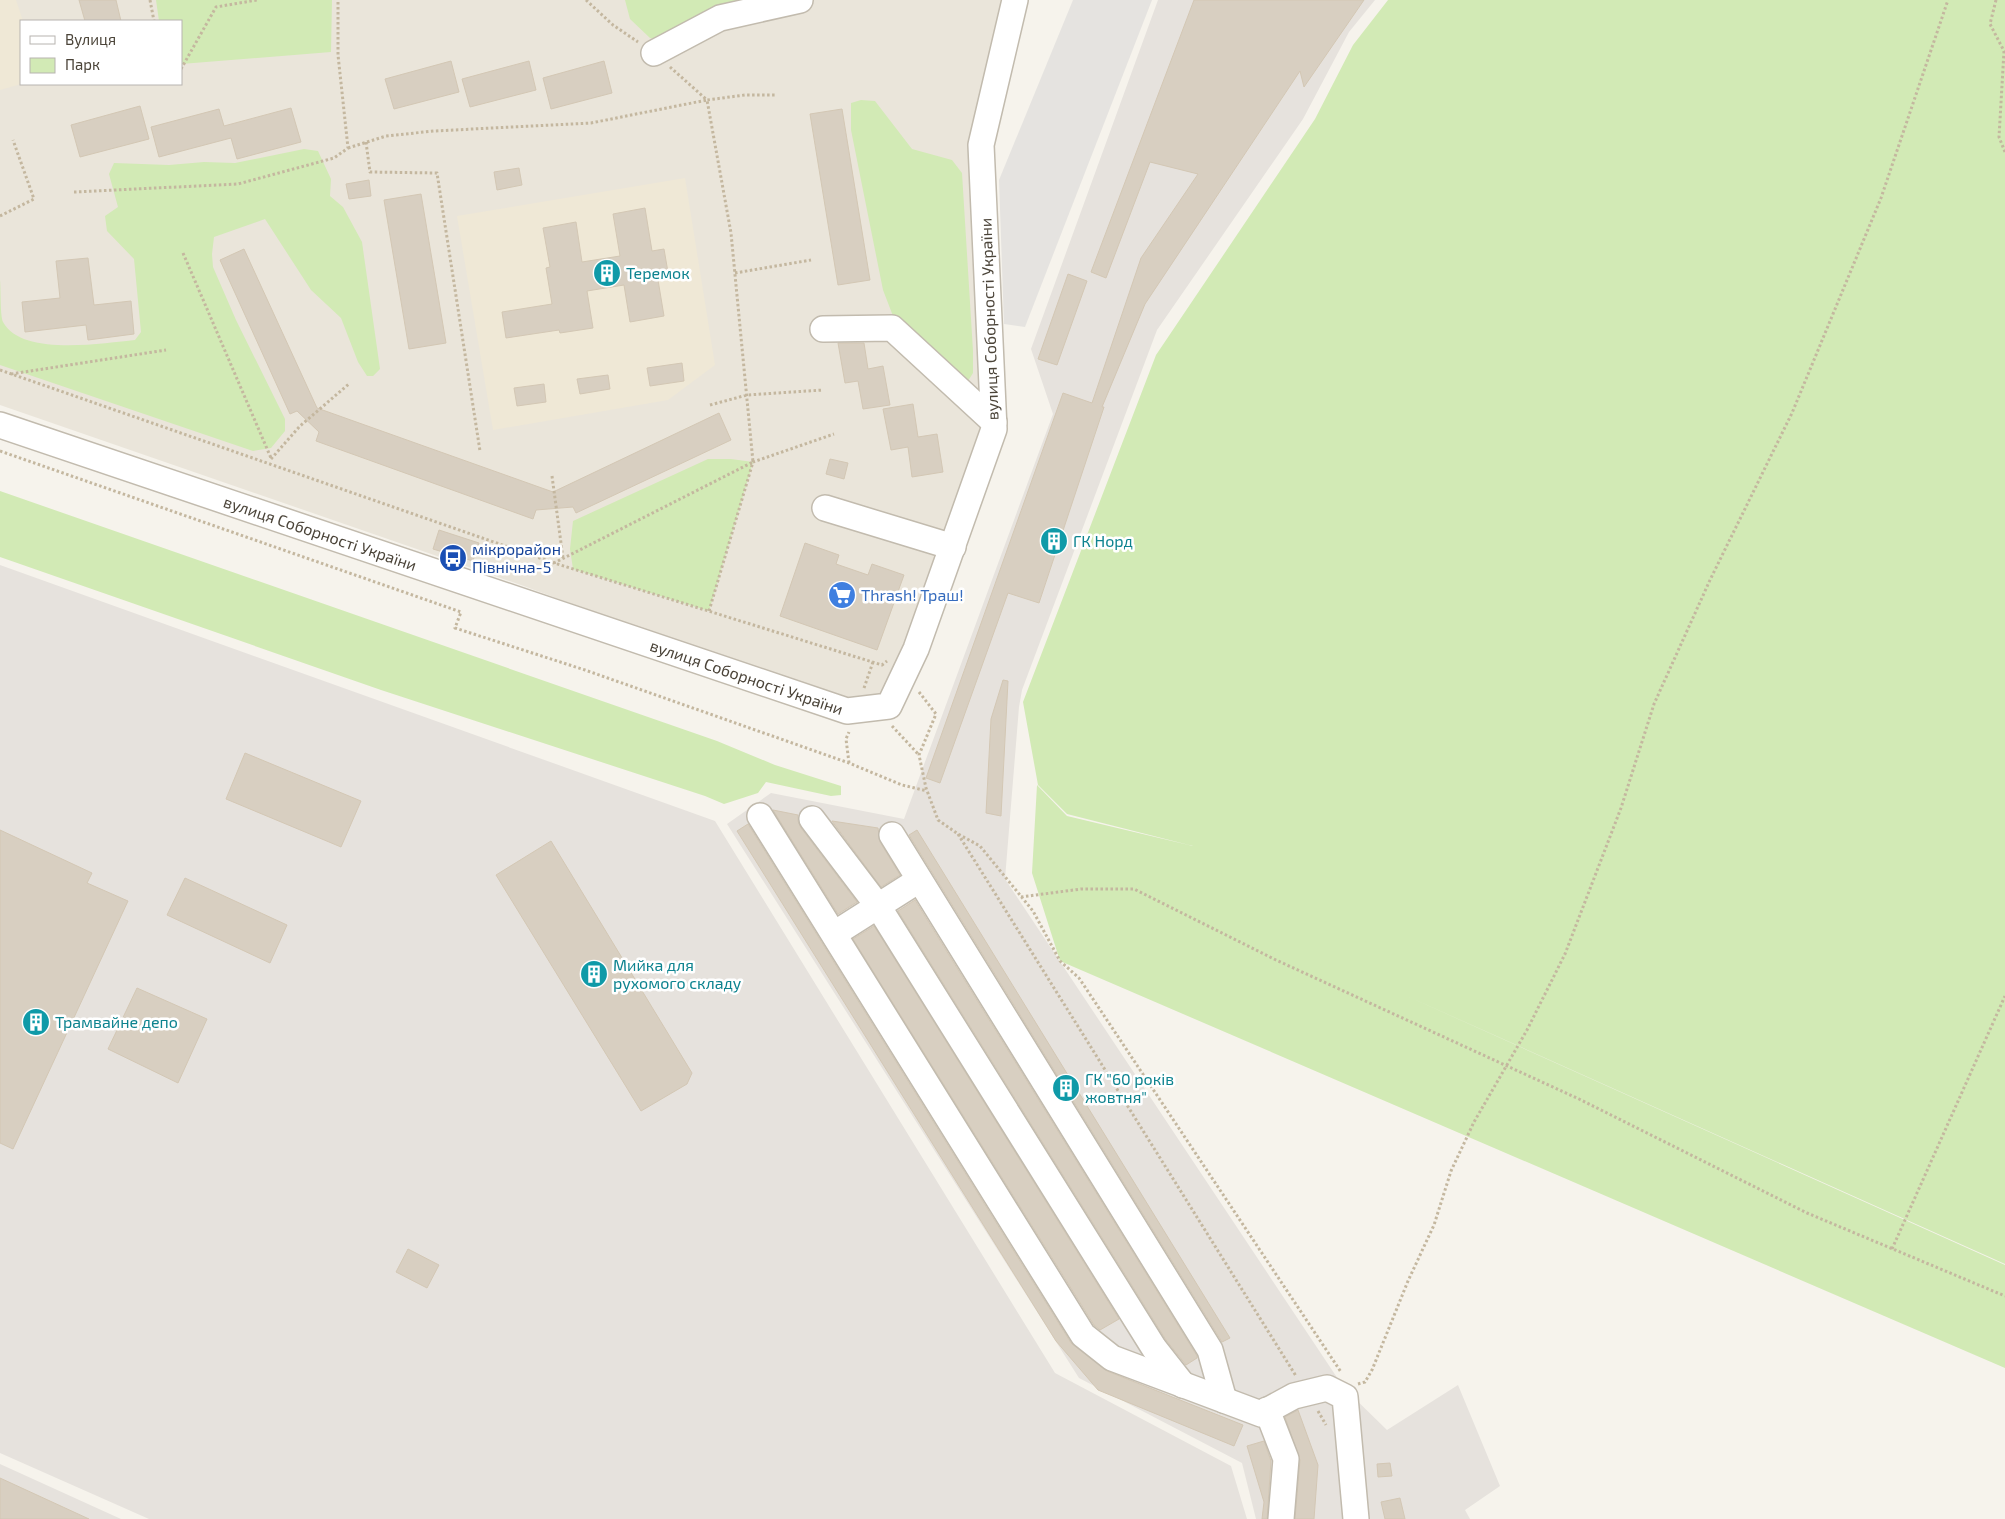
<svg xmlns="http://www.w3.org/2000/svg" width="2005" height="1519" font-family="'Exo 2',sans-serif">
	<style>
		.residential { fill: #eae5da; fill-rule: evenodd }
		.industrial { fill: #e6e2dd }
		.education { fill: #efe8d6 }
		.green { fill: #d2eab5 }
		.parking { fill: #e5e3e0 }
		.building { fill: #d8cfc1; stroke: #d3c7b4 }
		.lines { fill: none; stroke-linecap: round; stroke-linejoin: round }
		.minor-casing { stroke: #c2bbae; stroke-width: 28 }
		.path { stroke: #c4b79f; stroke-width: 3; stroke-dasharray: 2.5 2.5; stroke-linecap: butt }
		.minor { stroke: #fff; stroke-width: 25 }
		.labels { text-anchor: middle; stroke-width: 5; stroke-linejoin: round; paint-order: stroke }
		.culture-label { font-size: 16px; fill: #0d838f; stroke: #fff; text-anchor: start }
		.street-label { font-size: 16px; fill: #4b4439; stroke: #fff }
		.transit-label { font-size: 16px; fill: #164399; stroke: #fff; text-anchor: start }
		.shop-label { font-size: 16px; fill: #366cbe; stroke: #fff; text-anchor: start }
	</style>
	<rect width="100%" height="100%" fill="#f6f3ec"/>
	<path class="residential" d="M0 0H1005L980 146 992 429 883 693 848 705 521 585 0 405ZM21 21H181V84H21Z"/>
	<path class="industrial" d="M1158 0H1375L1349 32 1303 119 1157 330 1022 690 1019 707 1005 879 1344 1388 1387 1430 1458 1385 1500 1486 1465 1510 1470 1519H1256L1242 1463 1079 1378 727 824 771 793 904 819 1053 414 1031 349Z
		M0 565 715 821 1055 1373 1231 1466 1247 1519H149L0 1453Z
		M0 1464 121 1519H0Z"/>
	<path class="education" d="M0 0H16L23 21 21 84 0 90Z
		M685 178 715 365 668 400 493 430 457 216Z"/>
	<path class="green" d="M156 0H332L331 52 181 64V21H159Z
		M625 0H775L659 40 650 38 630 19Z
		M1388 0H2005V1264L1398 992 2005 1265V1368L1060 961 1032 873 1037 785 1067 816 1193 846 1067 814 1038 785 1023 702 1156 355 1315 119 1353 45Z
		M861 100 875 101 912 149 952 160 962 173 973 351V373L968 381 956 375 893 316 883 290 851 130V103Z
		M304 149 318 151 331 179 330 196 343 207 362 242 380 369 373 376H367L358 362 341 318 311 290 265 219 214 237 212 254 213 267 236 320 285 419V431L271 448 253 451 0 365V280C1 290 0 315 3 322 22 357 102 343 135 340L141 332 134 259 107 231 105 216 118 207 109 174 114 163 169 165 204 162 235 163Z
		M708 459H731L753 462 709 611 573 569 570 549 573 521Z
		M0 491 717 741 775 765 841 786V795L831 796 766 782 758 793 724 804 705 796 381 690 0 557Z"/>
	<path class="parking" d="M1073 0H1152L1025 327 1004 324 999 180Z"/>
	<path class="building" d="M79 0H116L121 21H85Z
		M1194 0H1364L1304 87 1300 71 1145 304 1102 407H1104L1039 603 1008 593 940 783 926 778 1063 393 1092 403 1141 258 1198 174 1150 162 1106 278 1091 272Z
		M451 61 459 92 394 109 385 79Z
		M529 61 536 90 470 107 462 79Z
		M604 61 612 93 551 109 543 78Z
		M140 106 149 139 80 157 71 125Z
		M291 108 301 142 237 159 231 138 159 157 151 127 219 109 224 126Z
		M842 109 870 280 838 285 810 114Z
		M519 168 522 185 497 190 494 172Z
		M369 180 371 196 349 199 346 184Z
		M421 194 446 343 409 349 384 200Z
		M645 208 652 251 664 249 669 278 658 280 664 316 630 322 624 285 587 291 593 328 560 333 559 330 506 338 502 312 552 304 546 268 550 267 543 228 576 222 582 262 620 256 613 214Z
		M244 249 317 408 553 492 719 413 731 440 576 513 573 507 536 510 533 519 316 441 319 432 297 411 290 414 220 260Z
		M88 258 94 305 131 301 134 334 88 340 86 325 25 332 22 302 60 298 56 261Z
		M1068 274 1087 281 1057 365 1038 359Z
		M838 343H864L868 369 883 366 890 405 863 409 858 381 845 383Z
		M682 363 684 381 650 386 647 368Z
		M608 375 610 389 580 394 577 379Z
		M544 384 546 402 517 406 514 388Z
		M913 404 918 437 937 434 943 472 912 477 908 447 891 450 883 409Z
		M830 459 848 463 844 479 826 474Z
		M439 530 479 543 473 561 433 549Z
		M805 543 839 555 836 564 868 575 872 564 904 575 877 650 780 616Z
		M1003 680 1008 681 1001 816 986 813 991 719Z
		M245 753 361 801 341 847 226 799Z
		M773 810 798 815V821L801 828 857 902 838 914Z
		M832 821 878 828 880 842 900 875 881 887Z
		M748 824 1071 1343 1107 1371 1243 1425 1234 1446 1098 1390 1056 1341 737 831Z
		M0 830 92 873 87 883 128 901 13 1149 0 1143Z
		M917 830 1230 1338 1222 1342 909 835Z
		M551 841 692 1073 687 1084 641 1111 496 875Z
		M185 878 287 925 270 963 167 915Z
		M915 900 1197 1356V1358L1186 1365 1166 1340 898 911Z
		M874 926 1119 1319 1100 1330 1094 1325 853 939Z
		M137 988 207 1019 178 1083 108 1049Z
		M408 1249 439 1265 427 1288 396 1272Z
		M1298 1410 1318 1465 1314 1519H1295L1300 1460 1285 1417Z
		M1264 1441 1271 1461 1267 1519H1262L1264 1502 1247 1446Z
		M1390 1463 1392 1476 1378 1477 1377 1464Z
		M0 1478 89 1519H0Z
		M1400 1498 1405 1519H1385L1381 1502Z"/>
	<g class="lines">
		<g class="minor-casing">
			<g id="minor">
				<path d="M654 53 720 18 800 0"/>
				<path d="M823 329 892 328 994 422"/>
				<path id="s1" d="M0 425 847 711 889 706 916 649 994 429 981 145 1015 0"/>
				<path d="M825 508 953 547"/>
				<path d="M760 816 1083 1335 1112 1358 1261 1414 1294 1396 1327 1388 1345 1397 1356 1519"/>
				<path d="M812 819 878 906 1154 1348 1183 1385"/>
				<path d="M892 835 1210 1350 1224 1400"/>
				<path d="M834 934 919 880"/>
				<path d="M1267 1410 1286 1459 1281 1519"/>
			</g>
		</g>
		<path class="path" d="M150 0 154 21
			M586 0 613 25 638 42
			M1996 0 1990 24 2004 51 1999 137 2005 152
			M670 67 707 100 745 95H777
			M181 69 216 7 257 0
			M366 142 370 172 437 173 480 451
			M348 148 386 136 434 131 591 123 707 100 731 233 753 462 554 563 882 665 887 661
			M74 192 238 184 334 158 348 148 338 55V0
			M0 216 34 199 13 140
			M183 253 271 458
			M735 273 811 260
			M0 370 554 563
			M11 374 166 350
			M710 405 747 395 823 390
			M0 451 461 612 455 628 585 670 849 763 902 785 927 791
			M271 459 300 426 350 383
			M552 476 563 558
			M709 611 753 462 834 434
			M864 688 873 662
			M919 692 936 714 919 755 926 788 938 820 958 834 980 846 1033 911 1060 961 1079 978 1341 1372
			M892 726 919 755
			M849 763 846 739 849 732
			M958 834 1296 1376
			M1021 897 1081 889H1134L1276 960 1579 1099 1807 1213 2005 1296
			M1892 1249 2005 996
			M1358 1384 1365 1382 1372 1370 1408 1281 1434 1225 1451 1171 1474 1122 1527 1030 1565 954 1621 808 1654 704 1710 580 1792 413 1881 198 1948 0
			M1318 1411 1326 1425"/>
		<use href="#minor" class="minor"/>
	</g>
	<defs>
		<g id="building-disc" transform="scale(1.4375)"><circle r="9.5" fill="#0f9aa8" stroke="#fff"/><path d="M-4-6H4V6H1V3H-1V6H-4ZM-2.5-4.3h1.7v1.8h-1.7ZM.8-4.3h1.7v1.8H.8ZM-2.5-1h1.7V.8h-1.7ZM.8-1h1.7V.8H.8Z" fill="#fff"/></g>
		<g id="bus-disc" transform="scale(1.4375)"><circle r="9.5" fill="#1a4fb4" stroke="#fff"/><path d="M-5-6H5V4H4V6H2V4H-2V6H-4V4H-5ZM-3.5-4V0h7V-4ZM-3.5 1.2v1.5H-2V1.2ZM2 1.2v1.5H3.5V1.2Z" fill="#fff"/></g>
		<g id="supermarket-disc" transform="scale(1.4375)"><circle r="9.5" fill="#3f7fe0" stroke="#fff"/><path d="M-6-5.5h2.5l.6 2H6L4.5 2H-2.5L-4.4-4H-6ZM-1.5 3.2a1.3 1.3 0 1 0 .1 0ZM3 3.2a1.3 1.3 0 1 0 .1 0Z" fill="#fff"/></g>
	</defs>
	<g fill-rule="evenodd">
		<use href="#building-disc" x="607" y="273"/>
		<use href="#building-disc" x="1054" y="541"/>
		<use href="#bus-disc" x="453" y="558"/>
		<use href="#supermarket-disc" x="842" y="595"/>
		<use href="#building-disc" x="594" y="974"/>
		<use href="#building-disc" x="36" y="1022"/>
		<use href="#building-disc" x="1066" y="1088"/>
	</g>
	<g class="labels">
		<g class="culture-label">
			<text x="626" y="279">Теремок</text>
			<text x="1073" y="547">ГК Норд</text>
			<text x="613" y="971">Мийка для<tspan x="613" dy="18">рухомого складу</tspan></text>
			<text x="55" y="1028">Трамвайне депо</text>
			<text x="1085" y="1085">ГК "60 років<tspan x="1085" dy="18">жовтня"</tspan></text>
		</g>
		<g class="street-label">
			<text transform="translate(989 319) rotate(-92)" y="6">вулиця Соборності України</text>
			<text dy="6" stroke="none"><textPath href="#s1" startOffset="338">вулиця Соборності України</textPath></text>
			<text dy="6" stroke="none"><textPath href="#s1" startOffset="788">вулиця Соборності України</textPath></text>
		</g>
		<g class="transit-label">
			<text x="472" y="555">мікрорайон<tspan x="472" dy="18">Північна-5</tspan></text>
		</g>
		<g class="shop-label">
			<text x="861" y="601">Thrash! Траш!</text>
		</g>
	</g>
	<rect x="20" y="20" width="162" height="65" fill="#ffffff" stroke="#b7b4b0"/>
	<rect x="30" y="36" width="25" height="8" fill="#ffffff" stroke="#b7b4b0"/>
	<text x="65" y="45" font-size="15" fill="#4b4439">Вулиця</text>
	<rect x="30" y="58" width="25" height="15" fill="#d2eab5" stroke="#b7b4b0"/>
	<text x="65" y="70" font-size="15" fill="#4b4439">Парк</text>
</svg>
